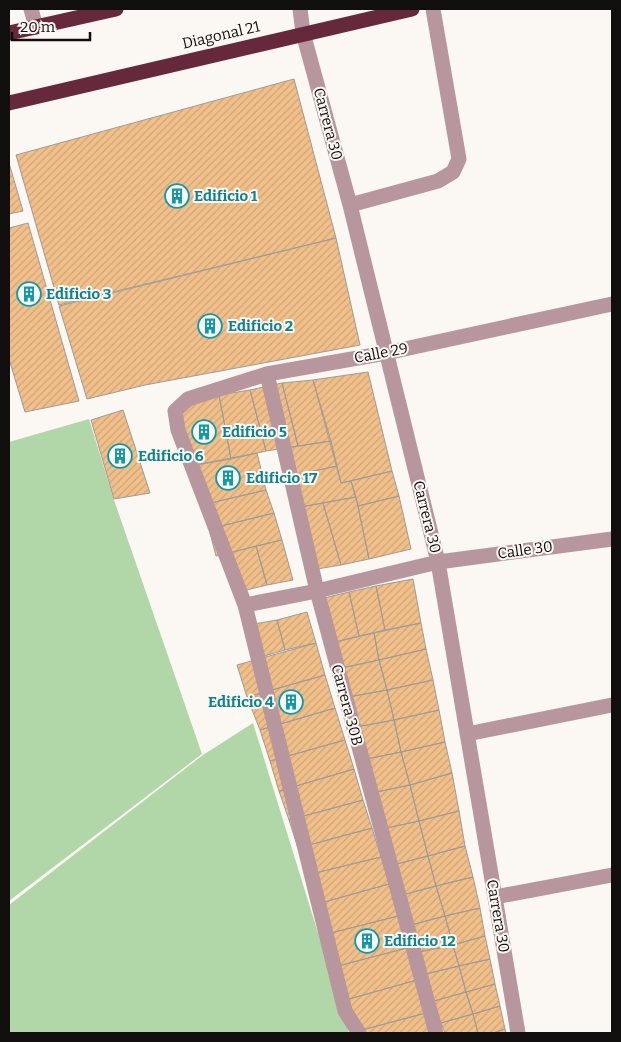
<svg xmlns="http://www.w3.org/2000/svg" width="621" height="1042" font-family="Bitter,serif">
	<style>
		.grass { fill: #b1d7a8 }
		.building { fill: url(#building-hatch); stroke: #9f9b98 }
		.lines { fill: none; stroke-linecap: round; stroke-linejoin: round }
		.minor { stroke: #b7969d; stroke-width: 15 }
		.highway { stroke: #66293b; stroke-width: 15 }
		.labels { text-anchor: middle; stroke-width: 4; stroke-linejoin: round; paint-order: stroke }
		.street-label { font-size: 15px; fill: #100f0d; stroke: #fbf7f3 }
		.culture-label { font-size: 15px; font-weight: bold; fill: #0d838f; stroke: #fbf7f3; text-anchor: start }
	</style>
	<defs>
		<pattern id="building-hatch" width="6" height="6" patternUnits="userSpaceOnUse" patternTransform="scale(1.25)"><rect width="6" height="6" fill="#f1c08a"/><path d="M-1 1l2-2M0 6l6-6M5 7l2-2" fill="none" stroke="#cea476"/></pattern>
	</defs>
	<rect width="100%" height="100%" fill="#fbf7f3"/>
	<path class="grass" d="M89 419 114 500 202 754 9 901V442Z
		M253 723 349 1033H9V905L203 755Z"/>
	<path class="building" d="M294 79 336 238 59 305 16 155Z
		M9 163 23 211 9 214Z
		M28 223 79 401 25 412 9 359V228Z
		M336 238 360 345 145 385 87 399 59 306Z
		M368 372 392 471 341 483 313 380Z
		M313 380 331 441 298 446 282 383Z
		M282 383 298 446 266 451 250 390Z
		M250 390 266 451 231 459 219 395Z
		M219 395 231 459 190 466 175 404Z
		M123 410 150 493 114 499 91 420Z
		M331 441 337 466 286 477 279 449Z
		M257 453 266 490 202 505 190 466Z
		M337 466 341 483 351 481 356 497 295 508 286 477Z
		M392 471 399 496 358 506 351 481Z
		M266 490 274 513 209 529 202 505Z
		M399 496 411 549 369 559 358 506Z
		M356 497 369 559 341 565 323 503Z
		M323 503 341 565 311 570 295 508Z
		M274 513 282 540 216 556 209 529Z
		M282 540 293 580 267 585 256 546Z
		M256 546 267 585 238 592 226 554Z
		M413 579 421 623 385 630 376 586Z
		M376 586 385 630 359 636 349 592Z
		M349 592 359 636 331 643 320 599Z
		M307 612 316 643 285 650 277 620Z
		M277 620 285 650 257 658 248 625Z
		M421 623 426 649 379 660 374 633Z
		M374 633 379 660 337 669 331 643Z
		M316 643 325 675 247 697 237 665Z
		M426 649 433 680 387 690 379 660Z
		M379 660 387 690 343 698 337 669Z
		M325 675 335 708 260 730 247 697Z
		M433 680 439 710 394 720 387 690Z
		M387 690 394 720 351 728 343 698Z
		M335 708 345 740 270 761 260 730Z
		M439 710 445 742 401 752 394 720Z
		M394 720 401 752 361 760 351 728Z
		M345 740 354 769 279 791 270 761Z
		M445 742 452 773 410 785 401 752Z
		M401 752 410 785 372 793 361 760Z
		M354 769 363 800 289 820 279 791Z
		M452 773 459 811 419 821 410 785Z
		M410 785 419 821 382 829 372 793Z
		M363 800 372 828 298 848 289 820Z
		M459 811 465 846 428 856 419 821Z
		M419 821 428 856 393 865 382 829Z
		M372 828 381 857 307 875 298 848Z
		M465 846 473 877 436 886 428 856Z
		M428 856 436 886 402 895 393 865Z
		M381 857 389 884 317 904 307 875Z
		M473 877 480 908 445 916 436 886Z
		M389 884 398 916 327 934 317 904Z
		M436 886 445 916 411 925 402 895Z
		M480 908 485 936 453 945 445 916Z
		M398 916 407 948 338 966 327 934Z
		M445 916 453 945 419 952 411 925Z
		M485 936 490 959 459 966 453 945Z
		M453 945 459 966 426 974 419 952Z
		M407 948 417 980 349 999 338 966Z
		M490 959 495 984 466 992 459 966Z
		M459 966 466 992 434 1001 426 974Z
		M417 980 426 1013 358 1031 349 999Z
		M495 984 500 1006 473 1014 466 992Z
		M466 992 473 1014 441 1023 434 1001Z
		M500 1006 505 1029 493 1033H478L473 1014Z
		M426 1013 432 1033H359L358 1031Z
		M473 1014 478 1033H445L441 1023Z
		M505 1029 506 1033H493Z"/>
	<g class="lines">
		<path class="minor" d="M31 9 36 27
			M300 9 303 33 350 205 438 562 518 1033
			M350 205 438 181 453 172 459 159 433 9
			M267 374 317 591 436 1033
			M245 605 317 591 438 562 612 539
			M467 734 612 705
			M495 897 612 875
			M359 1033 345 1011 245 605 178 430 175 411 188 399 267 374 386 353 612 304"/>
		<path class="highway" d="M9 33 116 9
			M9 103 412 9"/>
	</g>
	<defs>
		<g id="building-ring" transform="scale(1.25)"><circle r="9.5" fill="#fbf7f3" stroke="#0f9aa8" stroke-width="1.5"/><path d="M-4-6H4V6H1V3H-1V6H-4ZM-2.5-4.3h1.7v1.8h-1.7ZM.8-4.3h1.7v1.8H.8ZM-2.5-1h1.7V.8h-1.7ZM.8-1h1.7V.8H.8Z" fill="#0f9aa8"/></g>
	</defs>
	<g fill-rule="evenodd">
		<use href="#building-ring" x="177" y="196"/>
		<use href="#building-ring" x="29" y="294"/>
		<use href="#building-ring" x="210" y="326"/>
		<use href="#building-ring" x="204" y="432"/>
		<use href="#building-ring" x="120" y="456"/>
		<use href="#building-ring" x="228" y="478"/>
		<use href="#building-ring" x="291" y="702"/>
		<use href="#building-ring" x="367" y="941"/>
	</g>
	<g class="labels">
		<g class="street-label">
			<text transform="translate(221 35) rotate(-13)" y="5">Diagonal 21</text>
			<text transform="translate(328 124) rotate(75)" y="5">Carrera 30</text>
			<text transform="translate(381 353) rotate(-11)" y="5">Calle 29</text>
			<text transform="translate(427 517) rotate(76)" y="5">Carrera 30</text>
			<text transform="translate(525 550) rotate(-8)" y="5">Calle 30</text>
			<text transform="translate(347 705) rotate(75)" y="5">Carrera 30B</text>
			<text transform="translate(498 916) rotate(80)" y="5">Carrera 30</text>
		</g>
		<g class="culture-label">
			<text x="194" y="201">Edificio 1</text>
			<text x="46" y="299">Edificio 3</text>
			<text x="228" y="331">Edificio 2</text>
			<text x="222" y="437">Edificio 5</text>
			<text x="138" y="461">Edificio 6</text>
			<text x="246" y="483">Edificio 17</text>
			<text x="274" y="707" text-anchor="end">Edificio 4</text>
			<text x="384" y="946">Edificio 12</text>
		</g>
	</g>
	<rect width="621" height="1042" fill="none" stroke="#100f0d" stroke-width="20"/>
	<path d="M12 32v8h78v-8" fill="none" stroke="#100f0d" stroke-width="2.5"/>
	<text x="20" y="32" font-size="15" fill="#100f0d" stroke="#fbf7f3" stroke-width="4" paint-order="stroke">20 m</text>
</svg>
